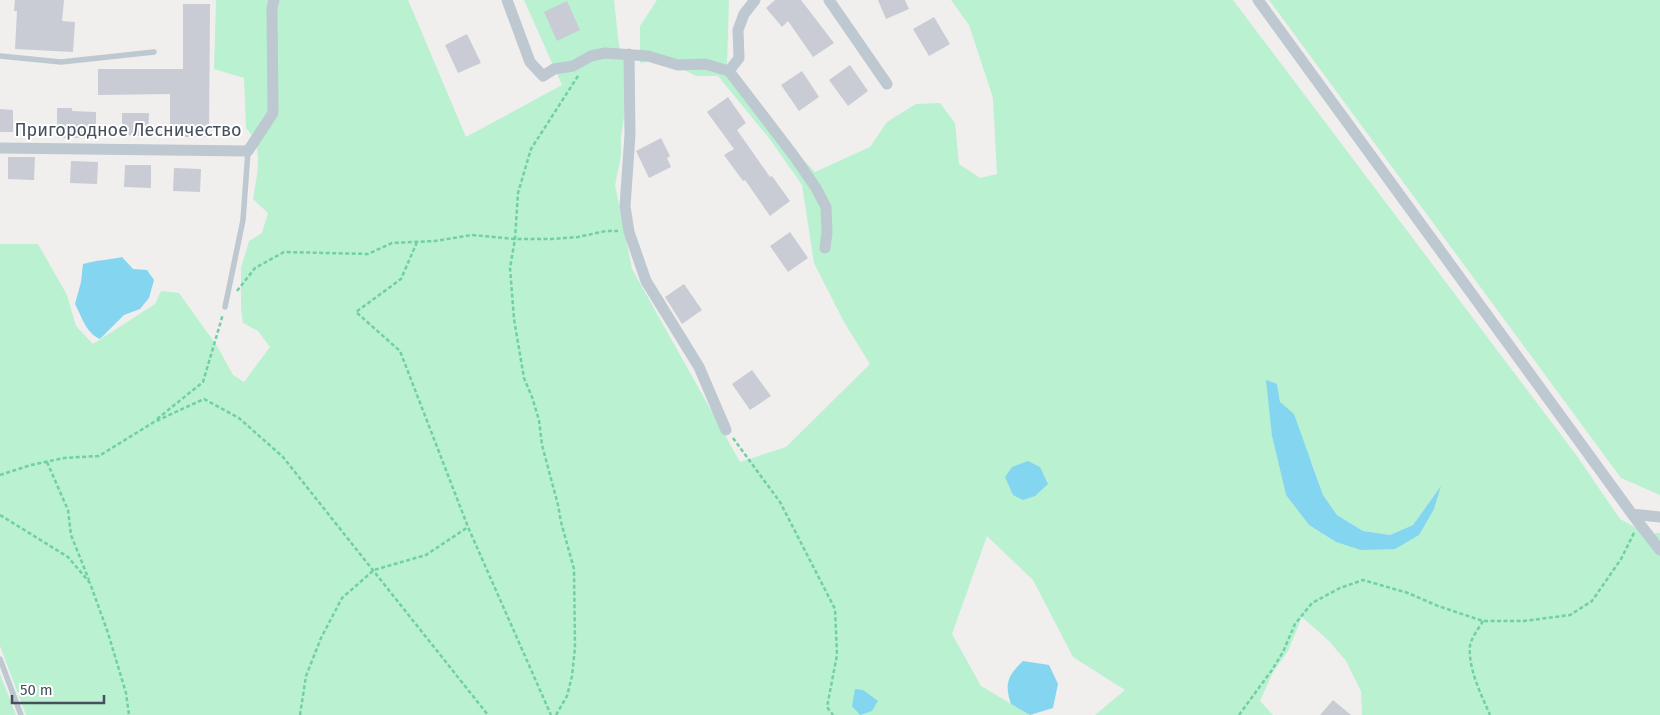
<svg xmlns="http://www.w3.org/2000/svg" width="1660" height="715" font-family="'Fira Sans',sans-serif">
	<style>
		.green { fill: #b9f1d1; fill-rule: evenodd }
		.water { fill: #84d5f0 }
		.building { fill: #c9ccd4 }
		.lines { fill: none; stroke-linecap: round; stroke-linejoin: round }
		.path { stroke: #70d0a4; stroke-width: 2.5; stroke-dasharray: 4 2.5; stroke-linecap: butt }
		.service { stroke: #bdc8d1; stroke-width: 5.5 }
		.minor { stroke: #bdc8d1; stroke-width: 11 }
		.labels { text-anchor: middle; stroke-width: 4; stroke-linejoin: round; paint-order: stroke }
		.street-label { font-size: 18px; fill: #45505c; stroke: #fff }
	</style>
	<rect width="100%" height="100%" fill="#f1eeee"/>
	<path class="green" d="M216 0H408L466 137 562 85 524 0H614L619 46 631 68 621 137V156L615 185 632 269 740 462 786 447 870 364 844 322 814 263 802 185 769 138 718 76H696L665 60 640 63V26L657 0H729L727 65 765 119 815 172 870 147 887 122 916 104 940 103 955 123 959 164 980 178 997 174 993 98 969 25 951 0H1233L1577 456 1620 519 1648 534 1660 533V715H1362L1361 691 1346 661 1329 641 1302 617 1288 651 1273 672 1260 701 1273 715H1095L1125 690 1073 657 1033 580 987 536 952 634 981 686 1030 715H26L0 646V244H38L67 295 76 326 93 344 155 304 161 291 179 293 217 346 233 375 244 382 270 347 258 331 243 323 241 308V268L249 241 262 233 268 213 253 199C257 173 265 149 246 128L244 78 214 69ZM1277 384 1280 402 1312 463 1323 495 1337 515 1363 531 1390 535 1413 525 1440 488 1419 535 1336 542 1309 525 1286 495 1272 436Z
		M1269 0H1660V495L1621 478Z
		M0 674 16 715H0Z"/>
	<path class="water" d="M122 257 133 269 147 270 154 280 149 298 140 309 124 315 100 339C86 333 82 317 75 304L81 282 83 264C96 260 109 260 122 257Z
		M1266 380 1277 384 1280 402 1294 414 1323 495 1337 515 1363 531 1390 535 1413 525 1441 486 1434 509 1419 535 1395 549 1361 550 1336 542 1309 525 1286 495 1272 436Z
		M1028 461 1040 467 1048 484 1035 496 1023 500 1013 495 1005 477 1012 467Z
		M1023 661 1049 665 1058 684 1053 708 1030 715 1011 704C1004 684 1008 675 1023 661Z
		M855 689 863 690 878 701 872 711 860 715 852 706Z"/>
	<path class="building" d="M15 0H64L62 21 75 22 73 52 15 49 17 11H14Z
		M775 0H801L834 43 813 57 788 21 782 27 766 8Z
		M878 0H905L909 9 886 19Z
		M567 1 580 30 557 41 544 12Z
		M183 4H210L209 137H170V94L98 95V69H183Z
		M934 17 950 44 929 56 913 29Z
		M467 34 481 63 458 73 445 45Z
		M850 65 868 91 848 106 829 80Z
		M802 71 819 97 799 111 781 85Z
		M728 97 746 123 737 130 770 177 772 176 790 201 770 216 745 180 743 181 724 155 734 149 707 112Z
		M57 108H72V111L96 112V138H57Z
		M0 109 13 110V132H0Z
		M122 113H149L148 136 122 135Z
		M661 138 670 156 667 158 671 167 649 178 636 151Z
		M8 157H35L34 180 8 179Z
		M71 161 98 162 97 184 70 183Z
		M125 165H151V188L124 187Z
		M174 168 201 169 200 192 173 191Z
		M790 232 808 258 788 272 770 246Z
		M684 284 702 310 682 324 665 297Z
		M752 370 771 396 750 410 732 384Z
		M1333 700 1351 715H1320Z"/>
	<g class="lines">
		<path class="path" d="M417 242 401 279 356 312 400 351 468 527 551 715
			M237 291 255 268 284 252 368 254 392 243 435 241 472 235 515 239H552L578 237 606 231H618
			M157 419 203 382 223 314
			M733 438 780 502 835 609 837 655 827 707 833 715
			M47 462 68 510 71 535 89 580
			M0 475 31 465 64 458 99 456 154 422 204 399 239 418 283 457 488 715
			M0 515 68 557 90 583 108 633 126 693 129 715
			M1483 621C1479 628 1471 638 1470 646 1468 669 1481 694 1490 715
			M300 715 306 676 321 638 342 598 374 570 426 555 468 527
			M556 715 567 696 572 676 575 648 574 569 561 522 558 505 542 445 539 420 532 397 524 378 514 319 510 268 515 239 518 193 531 149 578 76
			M1239 715 1272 670 1283 652 1295 624 1312 603 1340 588 1363 580 1408 593 1438 606 1483 621H1524L1570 615 1592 601 1621 559 1634 533"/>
		<path class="service" d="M0 56 61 62 154 52
			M225 307 243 220 248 151
			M0 659 21 715"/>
		<path class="minor" d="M507 0 530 62 543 76 554 69 573 66 591 56 605 53 648 56 678 65 705 64 729 71 794 156 816 188 826 207 827 232 825 248
			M829 0 887 84
			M1258 0 1632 514 1660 517
			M629 54 630 135 625 206 629 232 646 281 699 367 726 430
			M729 71 739 58 738 30 744 14 755 0
			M0 148 248 151 273 113 272 8 274 0
			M1632 514 1660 550"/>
	</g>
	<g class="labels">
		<g class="street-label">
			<text x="128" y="136">Пригородное Лесничество</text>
		</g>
	</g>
	<path d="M12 695v8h92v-8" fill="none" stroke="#45505c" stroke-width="2.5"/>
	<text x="20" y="695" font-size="15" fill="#45505c" stroke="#ffffff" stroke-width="4" paint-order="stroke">50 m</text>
</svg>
